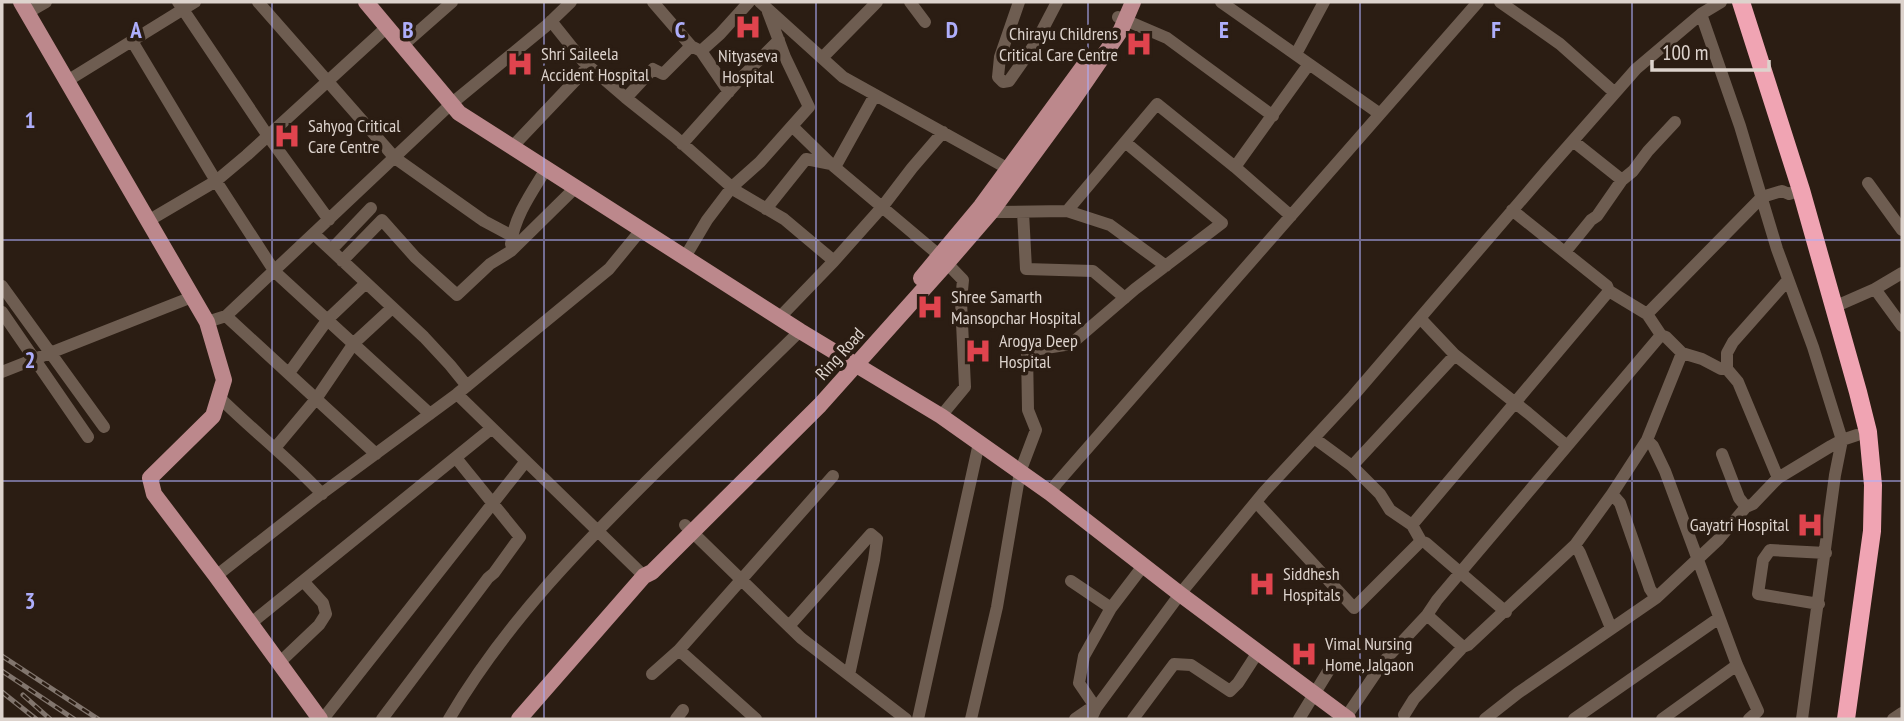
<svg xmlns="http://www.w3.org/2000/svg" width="1904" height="721" font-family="'PT Sans Narrow',sans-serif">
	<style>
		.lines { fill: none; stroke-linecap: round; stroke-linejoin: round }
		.minor { stroke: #6e5d51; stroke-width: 12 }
		.major { stroke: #bc888c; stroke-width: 16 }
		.highway { stroke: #f0a4b3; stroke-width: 18 }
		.rail-casing { stroke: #81756d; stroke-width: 5 }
		.rail { stroke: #2b1d13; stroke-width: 2.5; stroke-dasharray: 8; stroke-linecap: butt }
		.grid { fill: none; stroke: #aeaefb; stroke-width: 2; stroke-opacity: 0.55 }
		.labels { text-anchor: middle; stroke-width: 7; stroke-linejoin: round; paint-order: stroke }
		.poi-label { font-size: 18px; fill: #ddd3cd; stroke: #2b1d13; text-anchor: start }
		.street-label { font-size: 18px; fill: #ddd3cd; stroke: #2b1d13 }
		.grid-label { font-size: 23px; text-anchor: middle; font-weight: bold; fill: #aeaefb; stroke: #2b1d13; stroke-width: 7; stroke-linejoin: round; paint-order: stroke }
	</style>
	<rect width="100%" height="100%" fill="#2b1d13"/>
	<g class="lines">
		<path class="minor" d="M178 2 268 136 329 220
			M258 2 395 158 484 221 512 236
			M653 2 691 46
			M760 2 843 77 1014 172
			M910 2 925 22
			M1019 2 1000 57 998 77 1003 82 1009 81 1035 44 1057 2
			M1221 2 1380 114
			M1500 2 1560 44 1615 93
			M768 12 785 57 809 107 792 126
			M27 13 46 2
			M1701 14 1740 126 1777 249 1813 347 1842 440 1835 475 1802 719
			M1118 17 1167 38 1273 116
			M551 21 583 61 626 98 675 137 736 191 784 219 834 261 779 318
			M132 41 216 181 275 272 430 414
			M402 46 452 2
			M701 51 729 92
			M1296 54 1324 2
			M822 58 877 2
			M67 81 195 2
			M626 98 653 69 663 74 691 46 701 51 720 34 749 2
			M1573 141 1622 180
			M682 144 740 79 779 40
			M512 147 589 66
			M835 167 875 95
			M1235 167 1291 216
			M1868 183 1902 230
			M766 209 806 159 831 164
			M987 209 991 212 1067 211 1157 104 1235 167 1309 64
			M1512 210 1607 286 1609 291 1647 314 1661 335 1666 337 1682 353 1702 359 1721 369H1727L1738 382 1778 478
			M1067 211 1110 225 1166 266
			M1023 212 1026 269 1093 271 1125 298
			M148 221 216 181 247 155 387 27
			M314 234 424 337 450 365 467 386
			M511 244C514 217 532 192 546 169
			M331 250 371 208
			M1565 252 1591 220 1597 216 1622 180 1633 171 1648 151 1675 122
			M685 257 707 220 732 187 760 162 792 126 831 164 939 255 963 280 961 301 965 387 941 416
			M342 261 382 220 415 257 457 295 490 264 511 251 575 188
			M834 261 883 206 912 168 943 132
			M2 286 104 427
			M1875 289 1902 273
			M1834 307 1875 289 1902 326
			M2 312 88 437
			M1647 314 1762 197 1782 191 1789 194 1801 190
			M226 316 376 454
			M1420 318 1455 355 1528 413 1566 445
			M207 322 226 316 451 104 546 26 571 2
			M1727 369V353L1733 342 1788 280
			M2 372 192 297
			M289 373 328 319 366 283
			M457 394 644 576
			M219 397C252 430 290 459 322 494
			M1314 438 1352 466 1380 494 1390 510 1412 525 1421 541 1426 543 1506 612
			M1647 440 1653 446 1665 471 1737 665 1758 711 1749 719
			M275 448 316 399 354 343 392 308
			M1722 454 1739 498 1746 507
			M1352 466 1455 355
			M1050 493 1057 483 1478 2
			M1612 494 1620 503 1650 589 1656 598
			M1256 502 1354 608 1421 541
			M685 525 801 638 906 719
			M1412 525 1609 291
			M1575 545 1580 553 1611 628
			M216 576 317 497 457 394 609 269 641 230
			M1071 581 1111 608
			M1819 604 1758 594 1763 560 1770 550 1826 553
			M1427 615 1463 647
			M250 624 492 428
			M789 626 871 534 877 539 874 560 849 675
			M679 650 756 719
			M279 663 319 625 326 614 323 603 303 581
			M652 674 679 650 833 476
			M1096 708 1079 683 1084 656 1111 608 1143 566
			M1404 715 1414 699 1463 647 1468 645 1575 545 1612 494 1647 440 1682 353
			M1346 717 1384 661 1427 615 1437 600 1661 335
			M323 719 526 461
			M382 719 488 578 494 573 520 537 456 458
			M449 719C505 623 584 543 662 466 708 421 754 376 800 331
			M676 719 683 710
			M918 719 979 443
			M971 719 997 607 1020 472 1036 430 1028 410 1027 351 1071 344 1135 289 1222 223 1125 142
			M1075 719 1088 710 1096 708
			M1091 719 1096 708 1180 594 1264 492 1353 396 1548 169 1636 69 1701 14 1721 2
			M1133 719 1174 664 1191 665 1230 691 1238 683 1258 652
			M1299 719 1332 665
			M1485 719 1518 693 1656 598 1719 539 1746 507 1753 504 1778 478 1831 446 1842 440 1857 435
			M1574 719 1719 618
			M1662 719 1737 665
			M1893 719 1902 713"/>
		<path class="major" d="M21 2 207 322 224 380 213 416 150 478 154 494 216 576 320 719
			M366 2 459 113 800 331 941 416 1050 493 1180 594 1348 719
			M921 278 981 206 1088 60
			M519 719 644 576 652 572 820 405 947 263 991 212 1071 103 1121 30 1133 2"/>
		<path class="highway" d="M1741 2 1801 190 1858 392 1868 432 1873 485 1872 531 1846 719"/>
		<g class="rail-casing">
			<path id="rail" d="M2 656 98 719
				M2 671 74 719
				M2 692 36 719
				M23 695 50 719"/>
		</g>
		<use href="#rail" class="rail"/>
	</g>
	<path class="grid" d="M272 2V719M544 2V719M816 2V719M1088 2V719M1360 2V719M1632 2V719M2 240H1902M2 481H1902"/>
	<defs>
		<g id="hospital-bare" transform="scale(2.1)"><path d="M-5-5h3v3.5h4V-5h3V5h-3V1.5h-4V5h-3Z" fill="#e0444e" stroke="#2b1d13" stroke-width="2.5" paint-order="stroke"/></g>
	</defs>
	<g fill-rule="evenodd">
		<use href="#hospital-bare" x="748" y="27"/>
		<use href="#hospital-bare" x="1139" y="44"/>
		<use href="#hospital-bare" x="520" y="64"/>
		<use href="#hospital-bare" x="287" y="136"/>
		<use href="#hospital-bare" x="930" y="307"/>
		<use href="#hospital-bare" x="978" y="351"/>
		<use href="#hospital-bare" x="1810" y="525"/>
		<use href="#hospital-bare" x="1262" y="584"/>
		<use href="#hospital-bare" x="1304" y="654"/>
	</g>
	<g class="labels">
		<g class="poi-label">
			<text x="1118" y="40" text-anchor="end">Chirayu Childrens<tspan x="1118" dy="21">Critical Care Centre</tspan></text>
			<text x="541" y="60">Shri Saileela<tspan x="541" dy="21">Accident Hospital</tspan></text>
			<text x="748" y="62" text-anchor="middle">Nityaseva<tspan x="748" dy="21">Hospital</tspan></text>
			<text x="308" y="132">Sahyog Critical<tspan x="308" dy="21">Care Centre</tspan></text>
			<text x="951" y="303">Shree Samarth<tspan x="951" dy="21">Mansopchar Hospital</tspan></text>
			<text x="999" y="347">Arogya Deep<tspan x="999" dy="21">Hospital</tspan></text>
			<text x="1789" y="531" text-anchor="end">Gayatri Hospital</text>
			<text x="1283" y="580">Siddhesh<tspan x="1283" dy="21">Hospitals</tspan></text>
			<text x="1325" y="650">Vimal Nursing<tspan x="1325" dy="21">Home, Jalgaon</tspan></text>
		</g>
		<g class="street-label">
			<text transform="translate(840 354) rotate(-48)" y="6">Ring Road</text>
		</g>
	</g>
	<g class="grid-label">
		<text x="136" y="38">A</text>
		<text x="408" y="38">B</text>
		<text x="680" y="38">C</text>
		<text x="952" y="38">D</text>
		<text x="1224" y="38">E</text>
		<text x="1496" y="38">F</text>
		<text x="30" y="128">1</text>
		<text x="30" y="368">2</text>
		<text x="30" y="609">3</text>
	</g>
	<rect width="1904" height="721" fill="none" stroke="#ddd3cd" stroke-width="7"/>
	<path d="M1652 60v10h117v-10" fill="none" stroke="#ddd3cd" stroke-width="3.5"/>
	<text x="1662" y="60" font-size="21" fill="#ddd3cd" stroke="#2b1d13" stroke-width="5" paint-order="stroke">100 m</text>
</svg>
